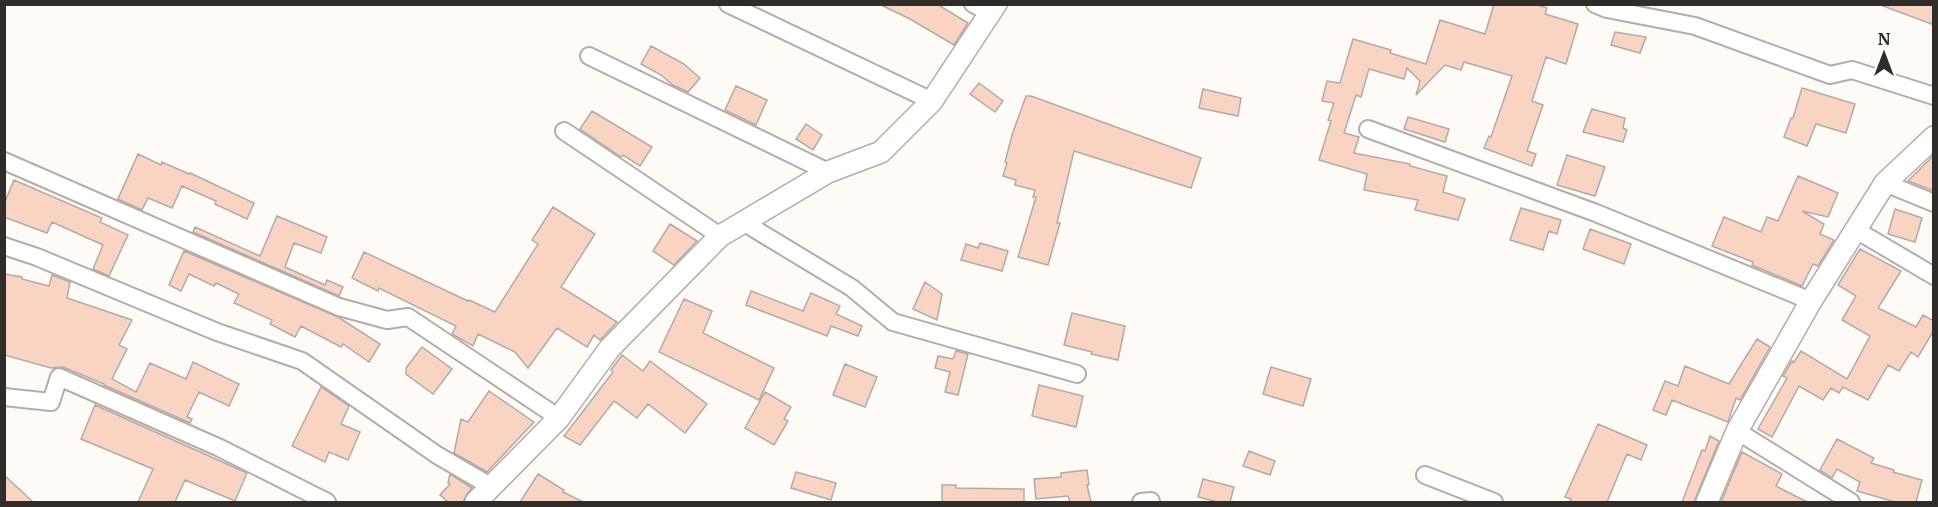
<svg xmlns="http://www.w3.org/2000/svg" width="1938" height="507" font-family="Merriweather,serif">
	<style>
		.building { fill: #fad4c3; stroke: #b2aaa6; stroke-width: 1.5 }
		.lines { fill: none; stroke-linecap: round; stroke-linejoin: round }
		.minor-casing { stroke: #b4ada7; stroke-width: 20 }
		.tertiary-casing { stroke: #b4ada7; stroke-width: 24 }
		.minor { stroke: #fff; stroke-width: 16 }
		.tertiary { stroke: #fff; stroke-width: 21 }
	</style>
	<rect width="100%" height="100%" fill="#fefaf6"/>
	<path class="building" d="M879 4H937L968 23 954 45 910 19Z
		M1494 4H1535L1547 8 1545 14 1578 24 1566 64 1546 57 1532 101 1543 105 1527 151 1536 154 1532 166 1484 148 1489 136 1491 137 1512 76 1464 62 1461 70 1445 65 1416 95 1420 81 1407 68 1404 79 1369 69 1361 97 1356 95 1344 133 1359 137 1354 153 1410 164V166L1447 176 1443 192 1465 199 1458 220 1415 210 1418 200 1364 190 1367 174 1319 160 1331 121 1328 120 1334 103 1322 101 1327 81 1340 83 1353 39 1391 50 1390 53 1426 64 1440 20 1485 34Z
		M1883 4H1934V25L1883 6Z
		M1615 32 1646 37 1640 53 1611 45Z
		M651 46 684 64 700 78 688 92 673 85 661 75 641 64Z
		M979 83 1003 101 995 112 970 94Z
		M736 86 767 100 756 125 725 110Z
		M1802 88 1855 104 1846 133 1816 124 1807 146 1784 137 1791 118H1793Z
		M1203 89 1241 98 1238 116 1199 108Z
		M1026 96H1031L1201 158 1191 188 1074 151 1057 223H1060L1048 265 1018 257 1036 197H1033L1035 190 1015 185 1016 180 1003 176 1007 163 1005 162 1012 135Z
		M1592 109 1625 118 1623 128 1627 130 1623 142 1583 132Z
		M592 111 652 147 640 166 623 155 621 157 580 129Z
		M1408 117 1449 129 1445 142 1404 129Z
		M806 124 822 135 813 150 796 139Z
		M138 154 161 165 162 162 189 174 190 173 254 203 247 219 215 204 216 201 182 186 172 208 148 198 142 210 118 199Z
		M1567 155 1605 167 1595 196 1557 185Z
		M1934 155V191L1908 181Z
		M1798 176 1838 193 1828 217 1802 211 1824 224 1820 234 1834 240 1818 266 1813 264 1802 286 1752 265 1753 262 1712 246 1724 217 1761 232 1767 217 1778 221Z
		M14 180 102 218 100 222 128 235 109 276 93 269 103 245 52 222 47 233 4 217V204Z
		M553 207 595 234 561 287 617 322 600 340 594 335 587 347 557 328 528 368 515 352 478 334 473 346 452 334 456 326 379 288 378 291 352 278 364 252 468 301 469 300 495 312 538 244 532 240Z
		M1521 208 1561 220 1557 234 1549 231 1543 250 1510 240Z
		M1895 209 1922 218 1915 242 1888 234Z
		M277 216 327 237 321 253 294 243 285 267 325 285 327 280 343 287 339 296 193 232 195 227 260 256Z
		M670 224 697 241 674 265 653 251Z
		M1590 229 1631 244 1624 264 1583 249Z
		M980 243 1008 251 1002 271 961 260 966 244 978 248Z
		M1860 249 1901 271 1878 308 1916 327 1923 315 1934 321V330L1918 357 1911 352 1899 371 1888 365 1868 400 1843 387 1839 393 1831 388 1823 400 1799 386 1772 437 1758 429 1787 378 1783 376 1792 361 1794 362 1801 351 1847 379 1870 336 1842 320 1856 296 1838 285Z
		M184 251 338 317 380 344 369 362 343 344 341 347 301 326 295 337 270 324 272 320 234 303 239 294 216 283 214 286 189 274 181 291 169 285Z
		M4 274 22 277V279L49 286 52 275 70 282 67 298 132 320 119 345 127 349 112 379 136 392 150 363 186 379 193 362 239 384 229 406 199 392 187 417 192 419 190 423 104 385V384L63 367 51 368 4 355Z
		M925 282 942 294 937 320 913 309Z
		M751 291 803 311 811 293 840 306 836 314 862 326 858 336 831 326 827 336 746 305Z
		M684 299 712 311 703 333 774 368 759 400 659 352Z
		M1072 313 1125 326 1118 360 1091 354 1092 352 1064 345Z
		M1757 339 1770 347 1740 400 1736 398 1728 422 1672 400 1666 415 1653 410 1665 381 1678 386 1685 366 1729 384Z
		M422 347 452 369 433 394 406 374V368Z
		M956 351 968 354 958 395 945 392 950 372 935 368 938 356 953 359Z
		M622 355 643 371 650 361 707 404 685 433 648 404 637 418 614 401 580 445 564 436 613 372 611 370Z
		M845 364 877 377 865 407 833 395Z
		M1271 367 1311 379 1303 406 1263 394Z
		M1039 385 1083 396 1076 427 1032 416Z
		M321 387 349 406 341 424 360 432 348 460 329 452 325 462 292 446Z
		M489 391 534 422 487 472 454 453 461 419 468 422Z
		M765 392 791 407 784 419 788 421 774 445 745 428Z
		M95 405 247 473 235 501 185 480 175 502H138L153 469 81 439Z
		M1598 424 1647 445 1641 460 1627 454 1607 502H1570L1571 499 1565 497Z
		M1710 436 1719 441 1694 502H1682L1702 450 1705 451Z
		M1837 439 1874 458 1871 463 1894 470 1893 472 1922 480 1916 502H1895L1857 491 1860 482 1837 469 1832 478 1820 470Z
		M1249 451 1275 461 1270 475 1243 466Z
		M1742 452 1782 474 1776 486 1807 502H1721Z
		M1087 470 1089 485H1087L1091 502H1070L1068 496 1036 499 1034 479 1061 477V473Z
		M796 472 836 483 831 500 791 488Z
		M450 474 472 488 467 494 463 502H448L440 495 450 484 448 483Z
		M538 474 564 490 563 492 583 502H520Z
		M4 475 33 502H4Z
		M1203 479 1234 487 1230 502H1218L1198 497Z
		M942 485H956V488L1024 489V502H942Z"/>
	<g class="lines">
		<g class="minor-casing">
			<path id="minor" d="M728 4 932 101
				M973 4 990 13
				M1595 4 1607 9 1695 26 1830 75 1852 70 1934 96
				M589 56 828 172
				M1368 129 1596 213 1811 301
				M564 131 720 236
				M4 161 339 307 387 320 408 317 559 418
				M1885 183 1934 203
				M743 222 852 288 893 322 1077 374
				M1856 230 1934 276
				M4 246 37 257 217 332 302 361 437 455 492 487
				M4 397 51 402 59 377 220 448 327 502
				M1737 431 1851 502
				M1425 475 1494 502
				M1141 502 1151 501"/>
		</g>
		<g class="tertiary-casing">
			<path id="tertiary" d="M476 502 559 418 610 348 720 236 828 172 881 152 932 101 996 4
				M1707 502 1737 431 1811 301 1885 183 1934 137"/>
		</g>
		<use href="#minor" class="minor"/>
		<use href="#tertiary" class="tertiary"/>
	</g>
	<rect width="1938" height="507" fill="none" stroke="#2f2c2a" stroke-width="12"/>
	<g transform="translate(1884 54)" stroke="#ffffff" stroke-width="4.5" paint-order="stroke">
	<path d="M0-4.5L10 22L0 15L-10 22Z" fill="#2f2c2a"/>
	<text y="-9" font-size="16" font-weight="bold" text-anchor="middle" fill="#2f2c2a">N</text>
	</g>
</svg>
